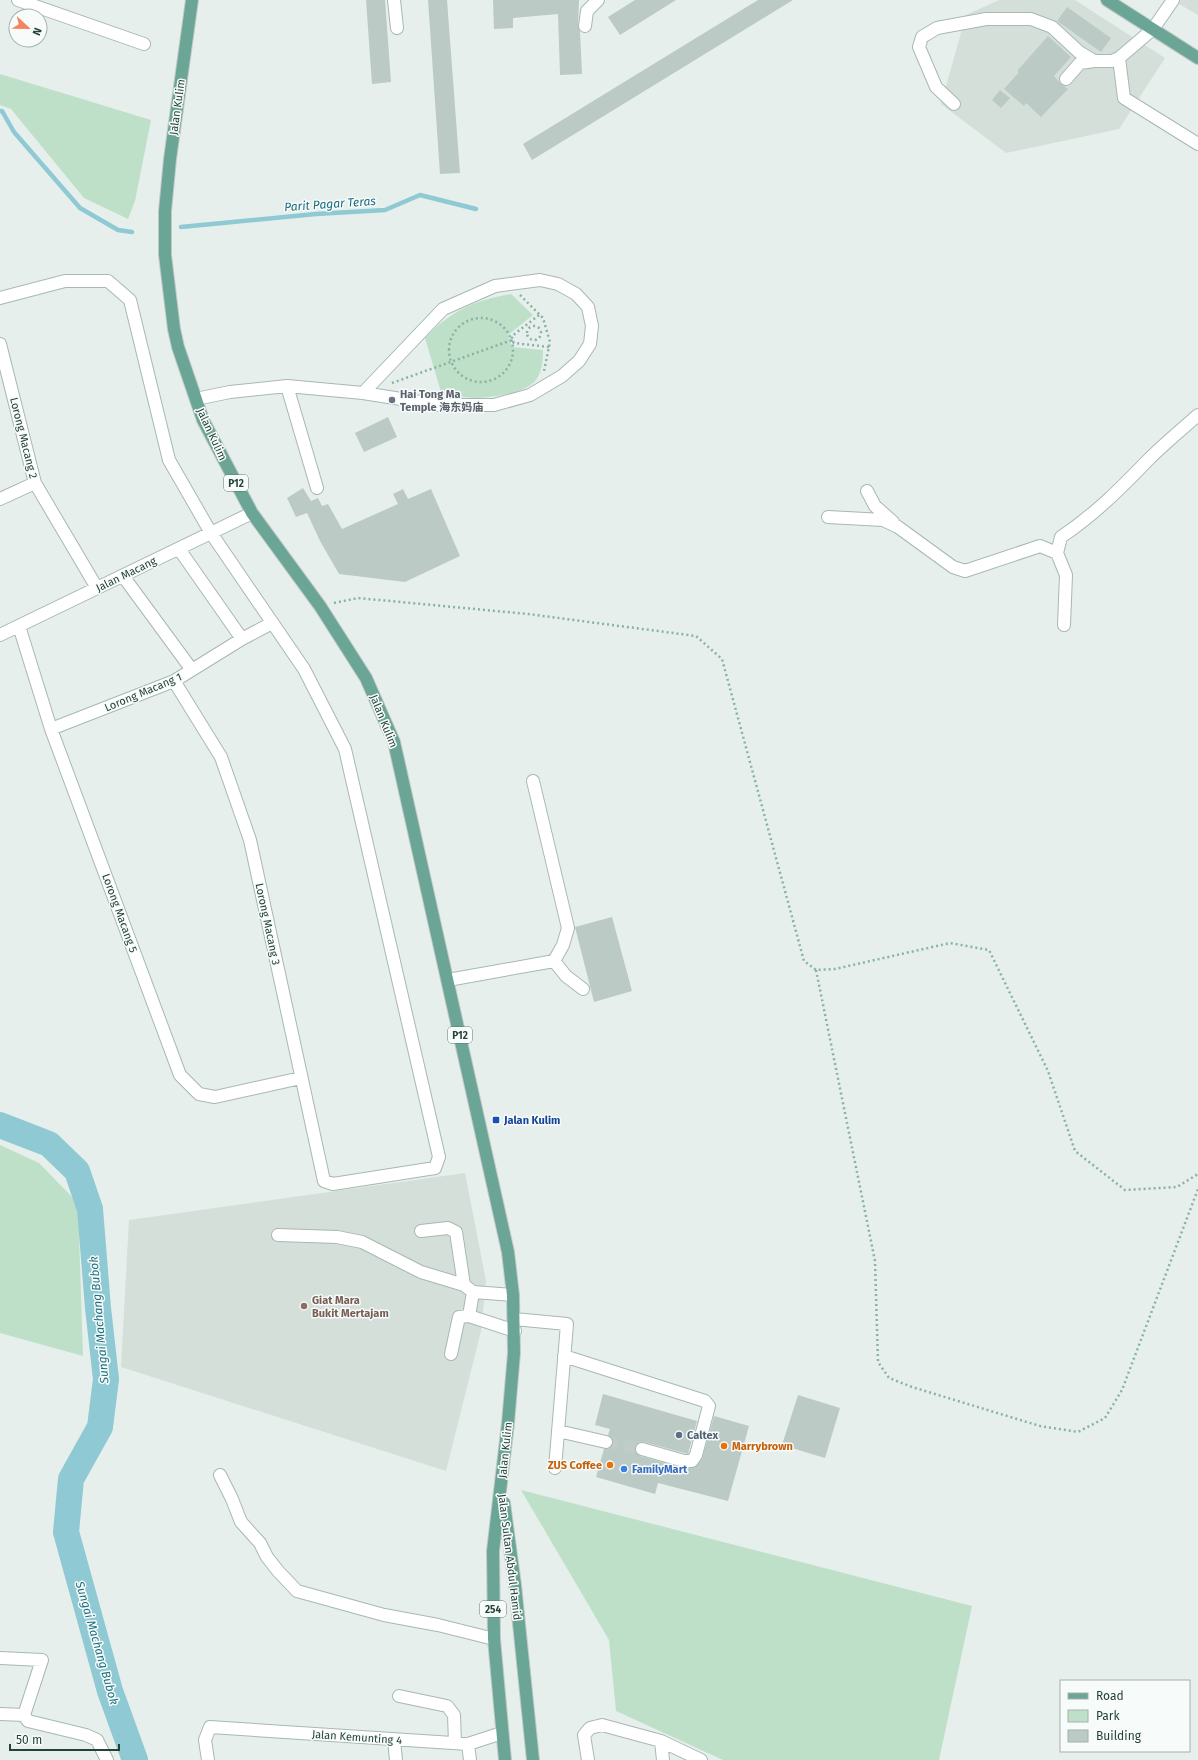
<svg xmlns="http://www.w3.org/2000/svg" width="1198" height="1760" font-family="'Fira Sans','Noto Sans SC',sans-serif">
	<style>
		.built { fill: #d4dfda }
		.green { fill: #bfe0c8 }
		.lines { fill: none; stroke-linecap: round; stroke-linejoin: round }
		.stream { stroke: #8ec9d4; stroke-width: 4.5 }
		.river { stroke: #8ec9d4; stroke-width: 26 }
		.building { fill: #bbcac4 }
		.minor-tunnel { stroke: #bfccc8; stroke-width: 12; stroke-dasharray: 12 6; stroke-linecap: butt }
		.minor-casing { stroke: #a8b8b2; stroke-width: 14 }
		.major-casing { stroke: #c2cac8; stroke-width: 14 }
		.path { stroke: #86b3a5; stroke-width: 2.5; stroke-dasharray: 2 3; stroke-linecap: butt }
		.minor { stroke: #fff; stroke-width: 12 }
		.major { stroke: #6aa596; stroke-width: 12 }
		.worship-dot { fill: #6b7280; stroke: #f7fbf9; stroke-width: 1.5 }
		.transit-dot { fill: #1a4fb4; stroke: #f7fbf9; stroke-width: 1.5 }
		.education-dot { fill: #8d6e63; stroke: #f7fbf9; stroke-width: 1.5 }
		.service-dot { fill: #5c6f8a; stroke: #f7fbf9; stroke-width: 1.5 }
		.food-dot { fill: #e8710a; stroke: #f7fbf9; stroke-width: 1.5 }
		.shop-dot { fill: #3f7fe0; stroke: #f7fbf9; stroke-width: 1.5 }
		.labels { text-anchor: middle; stroke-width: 3; stroke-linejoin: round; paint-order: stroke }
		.shield { fill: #f7fbf9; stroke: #637a73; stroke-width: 1 }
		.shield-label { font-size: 10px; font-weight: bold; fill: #24423a }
		.street-label { font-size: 11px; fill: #24423a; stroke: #f7fbf9 }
		.worship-label { font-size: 11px; font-weight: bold; fill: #5b616d; stroke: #f7fbf9; text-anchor: start }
		.transit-label { font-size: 11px; font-weight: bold; fill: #164399; stroke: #f7fbf9; text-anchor: start }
		.education-label { font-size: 11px; font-weight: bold; fill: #785e54; stroke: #f7fbf9; text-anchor: start }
		.service-label { font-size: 11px; font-weight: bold; fill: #4e5e75; stroke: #f7fbf9; text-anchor: start }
		.food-label { font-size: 11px; font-weight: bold; fill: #c56008; stroke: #f7fbf9; text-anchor: start }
		.shop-label { font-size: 11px; font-weight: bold; fill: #366cbe; stroke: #f7fbf9; text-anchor: start }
		.water-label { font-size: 12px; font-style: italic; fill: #1c6f80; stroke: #f7fbf9 }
	</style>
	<rect width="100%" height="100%" fill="#e6efeb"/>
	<path class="built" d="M999 0H1075L1165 58 1119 129 1006 153 941 104 966 15Z
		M1172 0H1198V15Z
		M465 1173 486 1281 481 1331 446 1471 121 1367 129 1220Z"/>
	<path class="green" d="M0 74 151 120 135 201 128 219 84 198 11 109 0 105Z
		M511 294 533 315 508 335 512 347 543 350C543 360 542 372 536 380 526 393 493 397 478 398 465 398 453 395 441 392L425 338C451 311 474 300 511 294Z
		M0 1145 39 1163 78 1203 83 1356 0 1333Z
		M521 1490 972 1606 939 1760H723L616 1711 609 1640Z"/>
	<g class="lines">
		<path class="stream" d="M0 111H2L14 132 80 208 118 230 132 232
			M181 227 316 214 385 210 420 195 476 209"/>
		<path class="river" d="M0 1125 49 1144 77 1171 90 1209 98 1308 106 1379 100 1427 71 1479 66 1532 110 1691 135 1760"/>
	</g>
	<path class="building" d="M366 0H385L391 82 372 84Z
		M428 0H447L460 173 440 174Z
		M493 0H579L578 25 580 32 582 74 560 75 558 14 513 18V28L494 29Z
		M635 0H676L620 35 608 17Z
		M758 0H793L532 160 523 144Z
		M1067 7 1111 38 1101 52 1057 21Z
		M1048 36 1071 57 1054 76 1061 84 1068 89 1041 117 1026 103 1024 106 1004 89 1019 72 1017 71Z
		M1000 90 1010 98 1001 108 992 100Z
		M388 417 397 437 364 452 355 433Z
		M303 488 311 501 318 498 322 506 328 504 342 529 398 504 393 494 403 489 408 499 431 489 460 556 405 582 339 574 320 541 307 513 296 517 287 498Z
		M612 917 632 991 594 1002 575 927Z
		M603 1394 697 1421 688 1454 644 1442H640L635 1447V1451L640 1456 682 1468H695L702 1459 714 1416 749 1426 728 1501 658 1483 655 1494 596 1477 604 1449H609L613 1443 611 1437 608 1435 610 1429 595 1425Z
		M798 1395 840 1408 825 1458 782 1445Z"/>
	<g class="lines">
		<path class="minor-tunnel" d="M606 1442 642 1449"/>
		<g class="minor-casing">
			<path id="minor" d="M18 0 144 44
				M394 0 397 28
				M585 26 587 11 598 0
				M1119 58 1124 98 1198 144
				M1066 79 1080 63 1094 61
				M954 104 936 87 919 47 922 37 937 28 986 19H1031L1052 27 1079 52 1094 61H1112L1119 58 1153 29 1173 0
				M0 298 65 281H108L130 300 169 460 211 533 304 669 345 749 439 1157 435 1168 333 1184 324 1181 250 840 221 757 174 681
				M0 344 35 483 97 588
				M287 386 317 488
				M196 399 230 392 287 386 363 393 439 405H494L530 395 562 376 579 361 590 344 592 326 588 307 576 294 558 284 540 280 495 286 443 309 363 393
				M867 491 875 506 893 522
				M0 499 35 483
				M828 517 883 520 898 527 953 567 965 571 1040 546 1057 553
				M179 549 242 639
				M123 576 192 670
				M1064 625 1066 575 1057 553 1061 537C1094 515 1120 489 1148 460 1164 444 1181 430 1198 415
				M19 626 51 729 180 1075 199 1094 215 1097 301 1078
				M0 635 252 513
				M51 729 174 681 242 639 272 623
				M533 781 568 928 563 945 554 961
				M448 980 554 961 566 976 583 989
				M421 1231 448 1228 456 1232 464 1285 473 1292 513 1295
				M278 1235 337 1237 362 1242 421 1272 464 1285
				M469 1316 473 1292
				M514 1319 567 1324 555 1468
				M451 1354 459 1317 469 1316 515 1331
				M564 1356 705 1401 709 1406 696 1455 692 1461H684L642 1449
				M558 1431 606 1442
				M220 1475 232 1499 241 1522 260 1543 267 1557 278 1571 297 1591 384 1615 438 1625 494 1639
				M0 1658 42 1660 24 1715 28 1721 86 1735 97 1740 107 1760
				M399 1696 447 1706 454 1715 455 1743
				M0 1714 24 1715
				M394 1740 396 1760
				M661 1741 701 1760
				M468 1744 470 1760
				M208 1760 205 1740 210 1727 468 1744 502 1733
				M588 1760 584 1735 590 1728 602 1725 661 1741 663 1760"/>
		</g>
		<g class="major-casing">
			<path id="major" d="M192 0 170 159 165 211V255L174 329 178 347 203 420 252 513 320 606 366 678 394 742 508 1252 513 1295 514 1353 508 1423 493 1551 494 1639 505 1760
				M1107 0 1198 58
				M504 1503 515 1585 533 1760"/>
		</g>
		<path class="path" d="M520 295 543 318 550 342 544 371
			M539 315 512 336V340L514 343 549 347
			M449 350a32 32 0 1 1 64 0a32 32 0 1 1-64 0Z
			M527 333a7 7 0 1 1 14 0a7 7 0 1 1-14 0Z
			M392 383 512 340
			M334 603 358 598 528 614 696 636 722 659 804 961 816 970 835 969 950 943 989 950 1048 1071 1075 1151 1125 1190 1177 1187 1198 1174
			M816 970 875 1261 878 1362 889 1378 912 1387 1040 1426 1078 1432 1105 1418 1122 1390 1198 1189"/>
		<use href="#minor" class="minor"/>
		<use href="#major" class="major"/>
	</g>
	<circle class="worship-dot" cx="392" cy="400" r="4"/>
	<rect class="transit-dot" x="492" y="1116" width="8" height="8" rx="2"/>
	<circle class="education-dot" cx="304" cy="1306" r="4"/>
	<circle class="service-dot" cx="679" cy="1435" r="4"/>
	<g class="food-dot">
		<circle cx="724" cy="1446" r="4"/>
		<circle cx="610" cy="1465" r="4"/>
	</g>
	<circle class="shop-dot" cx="624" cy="1469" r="4"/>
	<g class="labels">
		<g class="shield">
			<rect x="224" y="475" width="24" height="16" rx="3"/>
			<rect x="448" y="1027" width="24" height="16" rx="3"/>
			<rect x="480" y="1601" width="26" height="16" rx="3"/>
		</g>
		<g class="shield-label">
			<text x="236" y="487">P12</text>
			<text x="460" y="1039">P12</text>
			<text x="493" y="1613">254</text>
		</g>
		<g class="street-label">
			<text transform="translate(177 107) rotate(-82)" y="4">Jalan Kulim</text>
			<text transform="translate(212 434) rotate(65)" y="4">Jalan Kulim</text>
			<text transform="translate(24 438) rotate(76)" y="4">Lorong Macang 2</text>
			<text transform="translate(126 574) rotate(-26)" y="4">Jalan Macang</text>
			<text transform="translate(143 692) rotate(-23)" y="4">Lorong Macang 1</text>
			<text transform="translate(384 721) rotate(68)" y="4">Jalan Kulim</text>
			<text transform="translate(120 913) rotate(70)" y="4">Lorong Macang 5</text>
			<text transform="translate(268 924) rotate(78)" y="4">Lorong Macang 3</text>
			<text transform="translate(505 1450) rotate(-84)" y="4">Jalan Kulim</text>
			<text transform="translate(510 1557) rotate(83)" y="4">Jalan Sultan Abdul Hamid</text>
			<text transform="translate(357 1737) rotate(4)" y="4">Jalan Kemunting 4</text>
		</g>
		<g class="worship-label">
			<text x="400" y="398">Hai Tong Ma<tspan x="400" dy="13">Temple 海东妈庙</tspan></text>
		</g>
		<g class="transit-label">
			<text x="504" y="1124">Jalan Kulim</text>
		</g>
		<g class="education-label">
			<text x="312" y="1304">Giat Mara<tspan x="312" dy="13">Bukit Mertajam</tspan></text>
		</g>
		<g class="service-label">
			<text x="687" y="1439">Caltex</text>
		</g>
		<g class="food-label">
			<text x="732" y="1450">Marrybrown</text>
			<text x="602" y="1469" text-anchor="end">ZUS Coffee</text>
		</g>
		<g class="shop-label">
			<text x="632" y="1473">FamilyMart</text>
		</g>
		<g class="water-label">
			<text transform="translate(330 204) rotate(-4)" y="4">Parit Pagar Teras</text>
			<text transform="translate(99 1320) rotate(-95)" y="4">Sungai Machang Bubok</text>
			<text transform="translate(97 1643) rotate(74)" y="4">Sungai Machang Bubok</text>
		</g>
	</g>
	<rect x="1060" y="1680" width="130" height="72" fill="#f7fbf9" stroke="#a3b1ad"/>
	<rect x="1068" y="1693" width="20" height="6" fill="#6aa596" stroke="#a3b1ad"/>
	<text x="1096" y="1700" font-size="12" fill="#24423a">Road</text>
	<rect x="1068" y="1710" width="20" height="12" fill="#bfe0c8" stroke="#a3b1ad"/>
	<text x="1096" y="1720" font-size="12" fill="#24423a">Park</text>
	<rect x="1068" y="1730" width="20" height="12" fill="#bbcac4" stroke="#a3b1ad"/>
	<text x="1096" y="1740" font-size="12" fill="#24423a">Building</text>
	<g transform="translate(28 28) rotate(112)"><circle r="19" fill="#f7fbf9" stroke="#a3b1ad"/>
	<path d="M0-3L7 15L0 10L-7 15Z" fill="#f4845f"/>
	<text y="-6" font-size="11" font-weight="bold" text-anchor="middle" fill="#24423a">N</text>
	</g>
	<path d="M10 1744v6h109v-6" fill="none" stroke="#24423a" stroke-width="2"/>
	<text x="16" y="1744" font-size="12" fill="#24423a" stroke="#f7fbf9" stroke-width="3" paint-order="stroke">50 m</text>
</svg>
